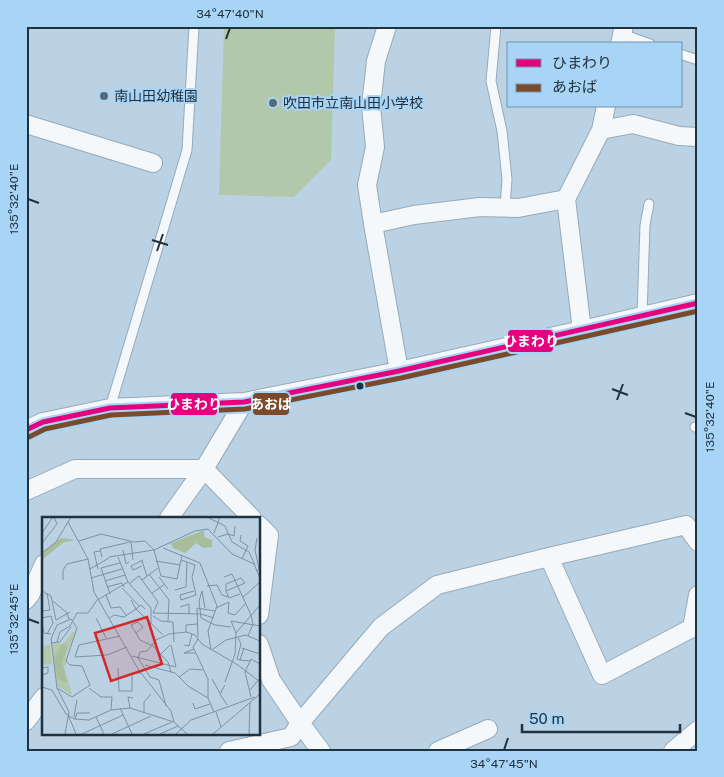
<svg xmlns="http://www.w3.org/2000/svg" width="724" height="777" font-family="'Public Sans','Noto Sans JP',sans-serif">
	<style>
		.green { fill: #b2c8aa }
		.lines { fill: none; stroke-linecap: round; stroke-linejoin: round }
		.service-casing { stroke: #97aab8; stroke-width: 11 }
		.minor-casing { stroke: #97aab8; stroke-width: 20 }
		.service { stroke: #f5f8fb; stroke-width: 9 }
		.minor { stroke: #f5f8fb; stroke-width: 18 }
		.bus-1-casing { stroke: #a8d4f6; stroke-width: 9 }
		.bus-2-casing { stroke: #a8d4f6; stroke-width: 9 }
		.bus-1 { stroke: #e5007d; stroke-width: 5 }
		.bus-2 { stroke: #7a4b2a; stroke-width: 5 }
		.ticks { fill: none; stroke: #20313f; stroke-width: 2 }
		.poi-dot { fill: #566979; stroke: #a8d4f6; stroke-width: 2 }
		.bus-dot { fill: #20313f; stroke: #a8d4f6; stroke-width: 2 }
		.labels { text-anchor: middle; stroke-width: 4; stroke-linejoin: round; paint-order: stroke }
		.poi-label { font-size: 14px; fill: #20313f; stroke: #a8d4f6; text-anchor: start }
		.inset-road { fill: none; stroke: #7c92a2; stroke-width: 1 }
		.view { fill: #d62828; fill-opacity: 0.15; stroke: #d62828; stroke-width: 2.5 }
		.inset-edge { fill: none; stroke: #20313f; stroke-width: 2.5 }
		.line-badge { stroke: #a8d4f6; stroke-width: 2 }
		.badge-label { font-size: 14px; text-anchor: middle; font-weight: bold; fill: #fff }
		.neatline { fill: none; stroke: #20313f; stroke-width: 2 }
		.ticks-label { font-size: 12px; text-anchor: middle; fill: #20313f }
	</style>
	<rect width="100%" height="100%" fill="#bad2e4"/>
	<path class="green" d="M224 26H335L331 160 294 197 219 195Z"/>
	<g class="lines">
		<g class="service-casing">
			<path id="service" d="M496 26 491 81 502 131 507 179 505 207
				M622 34 650 44
				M680 54 698 60
				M642 316 645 225 649 204
				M110 408 187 150 194 26
				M695 427H698"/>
		</g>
		<g class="minor-casing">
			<path id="minor" d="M387 26 376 61 371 106 375 147 367 185 373 224 399 371
				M620 44 624 26
				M26 124 153 163
				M601 130 633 124 679 136 698 137
				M373 224 414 215 480 207 518 208 566 199
				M582 330 566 199 601 130 606 106
				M26 430 43 422 110 408 244 402 399 371 582 330 698 303
				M26 491 75 469H204L252 518
				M169 518 204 469 244 402
				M259 525 269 535 259 615
				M549 557 602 675 692 628 698 595
				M26 600 30 595 44 564
				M259 644 271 680 300 723 321 751
				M26 721 44 697
				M229 751 291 737 300 723 381 627 437 585 549 557 686 525 698 542
				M438 751 488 729
				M673 751 698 730"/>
		</g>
		<use href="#service" class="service"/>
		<use href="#minor" class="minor"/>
		<g class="bus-1-casing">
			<path id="bus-1" d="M26 430 43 422 110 408 244 402 399 371 698 303"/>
		</g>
		<g class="bus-2-casing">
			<path id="bus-2" d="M29 437 45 429 111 415 245 409 401 378 698 311"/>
		</g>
		<use href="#bus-1" class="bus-1"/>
		<use href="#bus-2" class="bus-2"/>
	</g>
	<path class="ticks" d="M226 39 230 28M28 199 39 203M152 240 168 245M157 251 163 234M612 389 628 395M617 400 623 384M685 413 696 417M28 619 39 623M504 750 508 738"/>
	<g class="poi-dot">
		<circle cx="104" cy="96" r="5"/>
		<circle cx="273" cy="103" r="5"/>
	</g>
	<circle class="bus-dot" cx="360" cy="386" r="4.5"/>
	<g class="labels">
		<g class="poi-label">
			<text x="114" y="101">南山田幼稚園</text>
			<text x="283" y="108">吹田市立南山田小学校</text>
		</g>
	</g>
	<g transform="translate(42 517)">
		<rect width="218" height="218" fill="#bad2e4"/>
		<path d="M31 114 34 115 24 137 25 147 22 149 30 178 15 169 10 126 21 127ZM8 127 10 147 0 148V130Z" fill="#b2c8aa"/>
		<path d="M162 13V20L170 23V30L161 31 154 26 143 36 131 31 129 27 125 28ZM19 21 34 23 22 25 0 43V36ZM21 126 26 130 20 144 25 166 15 161 12 141Z" fill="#a7bd9c"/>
		<path class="inset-road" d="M167 1 183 9 190 25 207 35 213 48M26 5 46 42 52 75 96 152 129 194 132 205M0 16 11 0M172 16 178 0M199 18 198 24 206 29 200 42M176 20 186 17 192 19 193 9M37 24 59 17 92 25 103 24 112 33 153 14 166 12 190 37 212 47 218 61M89 25 91 43M0 26 15 7 12 0M121 31 158 46 175 89 166 114 169 133M81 33 84 47 87 45M0 36 14 25 29 0M60 40 58 32 88 25M67 40 112 33 119 59 135 62 140 38M76 40 86 65 109 91V107M139 43 153 48 150 60 154 78 139 83 138 78 152 74M100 44 105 59M114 44 138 48M100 49 91 53 89 49 101 43M48 52 67 41M56 52 52 35 58 34M214 54 217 52 213 33 215 21M107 57 127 83 126 105M117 60 126 72M182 60 190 57 209 98 211 107 206 119M49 61 80 52M21 63V53L25 47 46 42M100 63 116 51M63 64 83 58M88 66 97 59 111 78 116 85 111 96 159 97 172 101M165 69 175 68 180 78 186 80M65 70 80 66 82 70M80 71 97 89M133 73 144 70 145 45M0 74 9 79 14 103 28 95M160 74 157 84 159 101 173 108 189 110M160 74 163 91M184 74 203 66 199 61 184 67V74L187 81 198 77M110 76 123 67M68 77 59 51 78 46M64 78 69 91 78 90 84 98M200 81 218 65M57 82 86 65M89 83 94 92 99 88 103 92M11 84 25 96 27 102M138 90 147 87V97M174 91 187 85 186 96 193 98 203 87M0 94 8 93 5 76M111 99 119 104 131 105 132 125M0 101 9 99 11 106 5 117M54 101 64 121M68 101 72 98 82 100 94 92 121 118M29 102 35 111 24 144 28 148 40 149 48 168 30 180 15 171 9 122 15 108ZM0 106 2 116 9 117M144 115V108L155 107M94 116 101 110 96 105 89 108 94 116 98 123 111 129 126 145 129 155M194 116 189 104 218 109M78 119 37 128 33 140 65 138 85 130M156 120 155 91 173 94M196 121 199 127 195 142 198 143M156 122 151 130 166 162V181M15 125 18 115 28 109 35 96H46L56 82M9 126 18 125 29 110M142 128 147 129 150 117M200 131 218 137M202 131 198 143 208 144M152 132 142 136H153M171 132 184 123 204 118 218 124M90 139 134 150 129 128M117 139 128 128M103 148 133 156 146 169 166 181 172 195M0 151 6 150V156L0 158M76 151 77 174H90V156H99M137 160 148 152 161 153M170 162 178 176M183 165 193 137 194 116 218 88M183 168 178 177 185 188M0 170 10 173 24 197 32 202 47 203 69 193 88 191 132 205 145 217M15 171 27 195 23 217M47 171 59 180H70L69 193M208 173 218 161M209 180 203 155 209 142 218 147M151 186 153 192 168 187M124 189 117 163 108 160 96 141 98 135 105 134 114 123 127 117 144 115 153 118 160 127 196 148 218 165M78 191 90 217M88 191 86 180 91 181M174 195 179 210M102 196V185L109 177M27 200 34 217M32 200 35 183M54 200 62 217M33 202 35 196H48M40 217 81 198M70 217 109 199M102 217 130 205M118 217 136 209M134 217 149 203 213 180M171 217 218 177M207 217 208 186"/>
		<path class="view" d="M105 100 120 147 69 164 53 116Z"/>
		<rect width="218" height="218" class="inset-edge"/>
	</g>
	<g class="line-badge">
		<rect x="507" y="329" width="47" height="24" rx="5" fill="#e5007d"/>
		<rect x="252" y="392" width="38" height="24" rx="5" fill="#7a4b2a"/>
		<rect x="170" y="392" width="48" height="24" rx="5" fill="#e5007d"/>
	</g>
	<g class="badge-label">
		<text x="531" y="346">ひまわり</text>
		<text x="271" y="409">あおば</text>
		<text x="194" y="409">ひまわり</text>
	</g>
	<rect width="724" height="777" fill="none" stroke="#a8d4f6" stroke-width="55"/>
	<rect x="507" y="42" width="175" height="65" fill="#a8d4f6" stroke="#7293ad"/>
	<rect x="516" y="59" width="25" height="8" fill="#e5007d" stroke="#7293ad"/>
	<text x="552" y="68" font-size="15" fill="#20313f">ひまわり</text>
	<rect x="516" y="84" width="25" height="8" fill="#7a4b2a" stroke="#7293ad"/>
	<text x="552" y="92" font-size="15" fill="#20313f">あおば</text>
	<path d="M522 724v8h158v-8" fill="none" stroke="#20313f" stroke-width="2.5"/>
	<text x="529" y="724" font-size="15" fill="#20313f" stroke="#a8d4f6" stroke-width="4" paint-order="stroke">50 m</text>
	<rect x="28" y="28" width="668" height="722" class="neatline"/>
	<g class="ticks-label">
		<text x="230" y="18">34°47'40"N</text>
		<text transform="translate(14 199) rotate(-90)" y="4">135°32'40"E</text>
		<text transform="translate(710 417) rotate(-90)" y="4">135°32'40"E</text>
		<text transform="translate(14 619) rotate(-90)" y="4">135°32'45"E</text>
		<text x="504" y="768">34°47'45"N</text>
	</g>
</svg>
